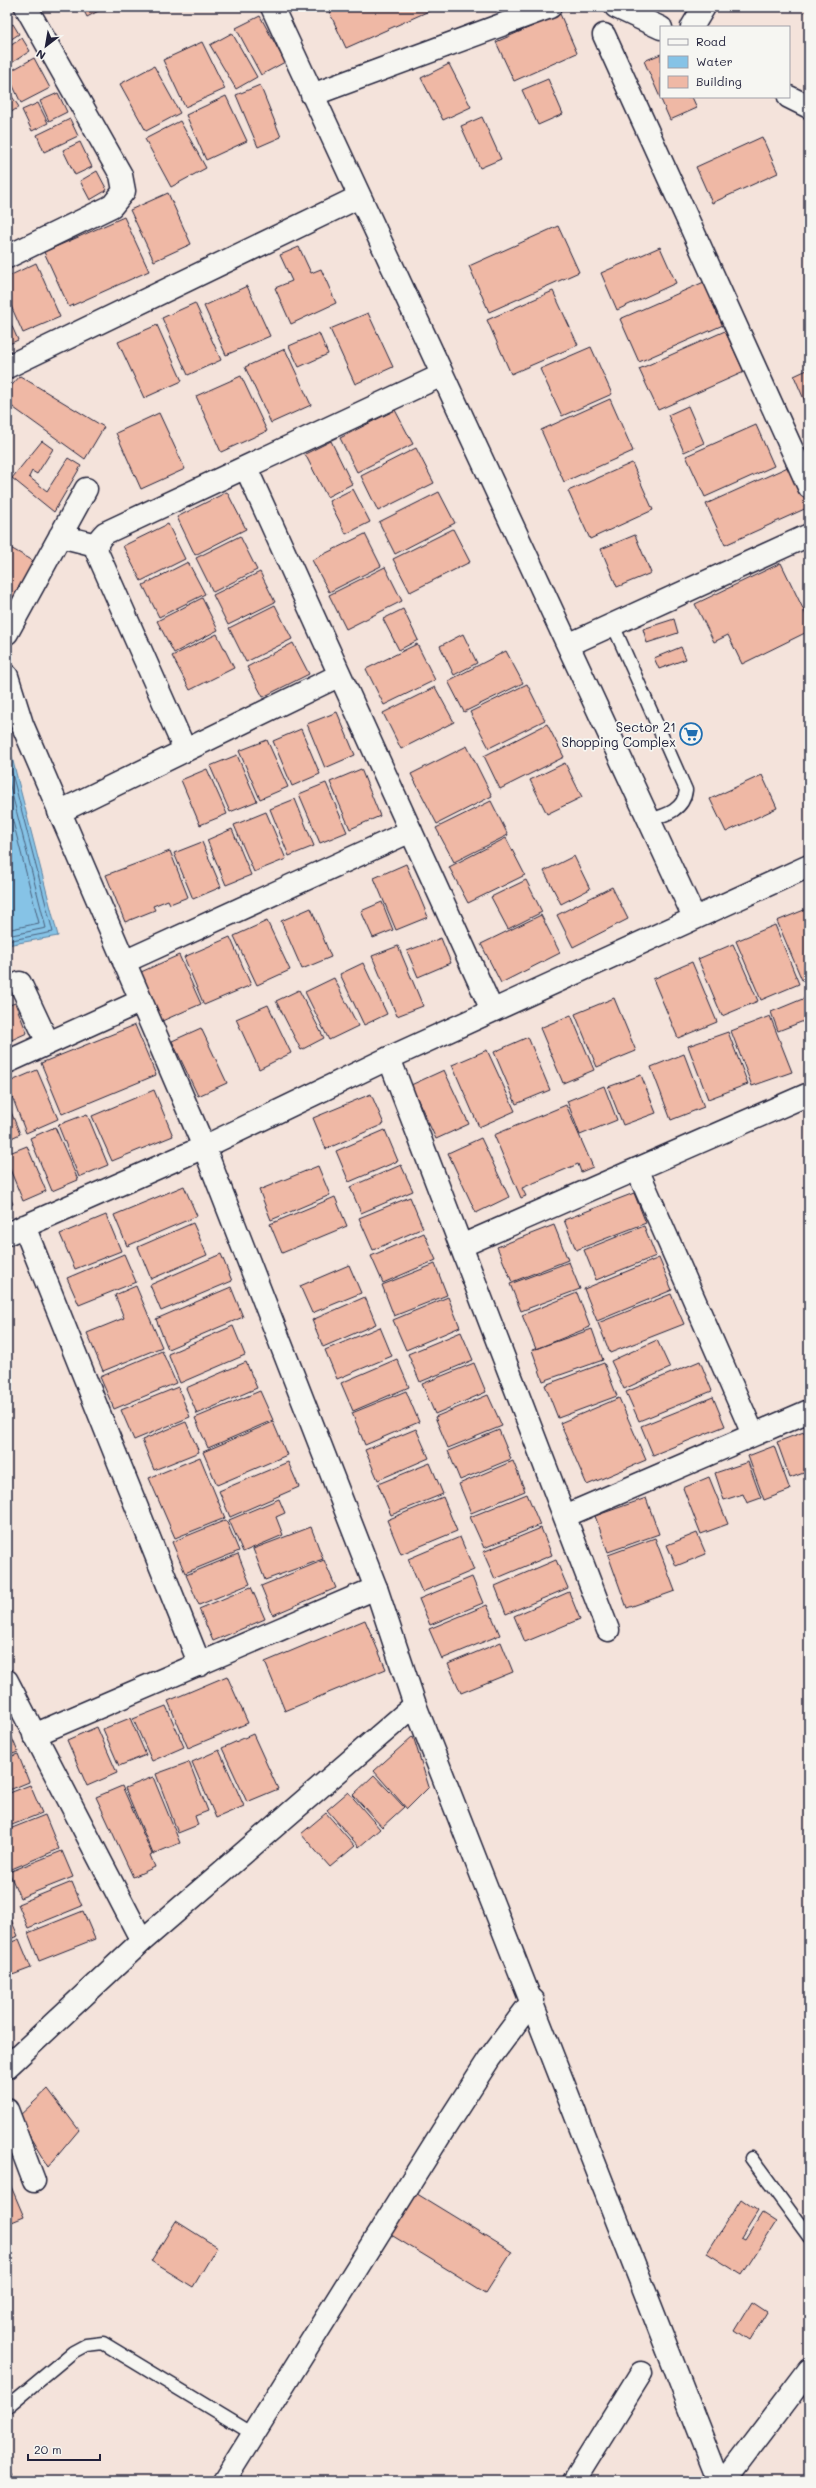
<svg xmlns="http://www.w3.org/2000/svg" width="816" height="2488" font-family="Mali,sans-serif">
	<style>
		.water { fill: #86c3e6; stroke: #5e83a2 }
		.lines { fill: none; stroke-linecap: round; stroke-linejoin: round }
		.shore { stroke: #4a627f; stroke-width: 1 }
		.building { fill: #efb8a5; stroke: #22223b }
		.service-casing { stroke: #22223b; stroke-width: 15 }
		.minor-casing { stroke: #22223b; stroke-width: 25 }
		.tertiary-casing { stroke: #22223b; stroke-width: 25 }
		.service { stroke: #f6f6f2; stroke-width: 12 }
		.minor { stroke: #f6f6f2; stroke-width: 22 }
		.tertiary { stroke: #f6f6f2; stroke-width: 22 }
		.labels { text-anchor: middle; stroke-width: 3.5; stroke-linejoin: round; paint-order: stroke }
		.poi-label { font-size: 13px; fill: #22223b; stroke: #f6f6f2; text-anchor: end }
	</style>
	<rect width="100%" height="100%" fill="#f4e3db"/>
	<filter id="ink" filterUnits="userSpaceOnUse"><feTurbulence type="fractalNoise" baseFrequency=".025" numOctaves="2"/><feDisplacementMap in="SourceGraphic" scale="8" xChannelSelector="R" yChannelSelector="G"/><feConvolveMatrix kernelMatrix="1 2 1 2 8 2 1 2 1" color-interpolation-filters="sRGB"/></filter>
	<g filter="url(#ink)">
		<path class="water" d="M7 738 58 936 7 945Z"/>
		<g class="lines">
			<path class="shore" d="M7 754 53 932 7 941
				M7 774 46 928 7 936
				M7 798 39 923 7 930"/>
		</g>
		<path class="building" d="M82 7H106L87 17Z
			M327 7H438L346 48Z
			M560 14 577 53 514 81 496 42Z
			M260 16 285 62 261 75 236 28Z
			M13 24 19 34 7 42V28Z
			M232 33 257 77 236 89 210 45Z
			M22 38 30 51 7 66V48Z
			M202 42 225 89 185 107 163 60Z
			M661 54V97H692L697 108 670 120 644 61Z
			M34 58 50 88 21 103 7 73Z
			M449 64 471 107 443 120 421 78Z
			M154 66 180 113 146 131 120 84Z
			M548 79 563 114 538 125 522 90Z
			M260 85 281 137 258 147 236 95Z
			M7 89 19 107 7 115Z
			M58 93 67 112 49 121 40 101Z
			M226 96 247 141 206 160 186 115Z
			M38 103 48 123 32 131 22 110Z
			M482 117 501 159 480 168 461 126Z
			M70 119 78 136 44 152 37 135Z
			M180 121 206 168 171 187 145 139Z
			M762 137 778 173 712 203 696 167Z
			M80 142 92 167 75 175 63 150Z
			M97 171 107 190 90 200 80 181Z
			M168 193 191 244 154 261 130 210Z
			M124 217 149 271 69 307 44 252Z
			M558 226 579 272 489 312 469 266Z
			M299 247 311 273 321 269 336 303 291 324 275 288 292 281 280 255Z
			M660 247 676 283 617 310 601 273Z
			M36 263 60 317 23 333 7 297V277Z
			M704 282 723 325 639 362 620 319Z
			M247 286 270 336 226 355 204 306Z
			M553 291 578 345 511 374 487 320Z
			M195 303 221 360 188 375 162 318Z
			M368 313 393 367 355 384 330 329Z
			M7 315 18 340 7 345Z
			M157 325 182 381 144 398 118 342Z
			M725 331 744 372 658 410 639 369Z
			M319 333 328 354 299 367 289 346Z
			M591 347 612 394 562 416 540 369Z
			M285 349 311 405 271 423 245 367Z
			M809 369V411L794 376Z
			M20 376 104 427 85 459 7 403V391Z
			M241 376 267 431 221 452 196 396Z
			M610 399 633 451 564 482 541 430Z
			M688 406 704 443 684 452 668 415Z
			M395 410 413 444 357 472 340 438Z
			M159 413 185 469 141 489 116 433Z
			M756 425 774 466 705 497 686 456Z
			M42 441 53 449 37 474 32 471 29 477 47 491 68 458 81 466 54 512 12 478Z
			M331 441 352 484 327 497 305 454Z
			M416 448 434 483 378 511 361 476Z
			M632 463 653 510 590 539 568 491Z
			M790 466 809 507 725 545 706 504Z
			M353 489 370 522 346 534 329 501Z
			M227 492 246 529 195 555 177 517Z
			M439 492 455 523 395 554 379 522Z
			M168 524 185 559 141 581 123 546Z
			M453 529 470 562 410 592 393 559Z
			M365 534 381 566 329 592 312 560Z
			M635 535 651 573 617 587 601 549Z
			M240 536 257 570 213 592 196 558Z
			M7 546 37 563 7 615Z
			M188 562 205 594 159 617 143 585Z
			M781 563 809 621V631L742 664 728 635 714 642 695 604Z
			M385 567 402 601 346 629 329 595Z
			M260 572 275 602 228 625 213 595Z
			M202 598 218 630 174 653 157 621Z
			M275 605 292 639 246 662 229 628Z
			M403 609 418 640 399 650 383 619Z
			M674 619 678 633 647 643 643 629Z
			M217 634 234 668 190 690 172 656Z
			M463 634 477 663 454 675 440 646Z
			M293 643 309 674 263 697 247 667Z
			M417 644 435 680 384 705 366 669Z
			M681 647 686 659 659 669 654 658Z
			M506 651 523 683 464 712 448 681Z
			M527 684 545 720 489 748 470 712Z
			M435 687 454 722 401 749 383 713Z
			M337 712 355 755 325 768 307 724Z
			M547 724 564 757 500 789 484 756Z
			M301 729 320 774 292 786 273 741Z
			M267 740 288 787 260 799 239 751Z
			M467 746 492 796 437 824 411 774Z
			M237 755 257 801 230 812 210 766Z
			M565 763 582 797 547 814 530 780Z
			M207 769 227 814 200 825 181 780Z
			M361 769 380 816 350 829 330 782Z
			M762 775 777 808 726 832 710 799Z
			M326 783 347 832 320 843 299 794Z
			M295 799 314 846 289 856 270 809Z
			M491 801 508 835 454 862 436 828Z
			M266 812 286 859 254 872 234 825Z
			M232 829 251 875 226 885 207 840Z
			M506 838 525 875 468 903 449 867Z
			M202 842 221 887 193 899 174 853Z
			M170 851 188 897 170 904 168 900 153 906 155 910 125 922 106 875Z
			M574 856 590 889 561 904 544 871Z
			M406 864 428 917 396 930 374 878Z
			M526 880 542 912 508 929 491 897Z
			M612 887 628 919 573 947 557 915Z
			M382 902 393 930 373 938 361 911Z
			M311 908 331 957 302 969 281 921Z
			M809 908V977L802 980 777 921Z
			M541 915 560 953 501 983 481 944Z
			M267 921 290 970 257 985 234 936Z
			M775 925 799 984 761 1000 736 941Z
			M230 937 251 985 204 1005 184 957Z
			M441 938 451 963 418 977 407 951Z
			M733 944 758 1001 722 1016 698 959Z
			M398 946 423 1006 397 1016 372 956Z
			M179 955 201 1004 162 1021 141 972Z
			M692 962 717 1022 678 1038 653 979Z
			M363 963 387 1014 364 1025 340 974Z
			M334 978 358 1026 329 1040 305 992Z
			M299 990 324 1038 301 1050 276 1001Z
			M614 998 636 1051 597 1067 575 1014Z
			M805 998 809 1009V1019L778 1031 771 1012Z
			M15 1003 27 1033 7 1042V1006Z
			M268 1005 291 1053 259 1069 236 1019Z
			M571 1015 594 1070 563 1083 540 1028Z
			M770 1016 792 1072 752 1086 731 1031Z
			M135 1025 156 1075 62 1114 41 1063Z
			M201 1028 227 1083 198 1096 172 1041Z
			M728 1032 748 1084 708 1099 688 1046Z
			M528 1037 550 1090 516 1104 494 1052Z
			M487 1050 515 1111 479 1127 452 1065Z
			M684 1054 704 1107 671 1120 651 1067Z
			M37 1070 58 1119 26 1133 7 1083Z
			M444 1070 469 1124 436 1139 411 1085Z
			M641 1075 656 1113 623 1125 608 1087Z
			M604 1086 617 1120 580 1135 567 1101Z
			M154 1090 173 1136 112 1161 92 1116Z
			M371 1094 384 1124 326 1149 313 1118Z
			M7 1102 20 1134 7 1140Z
			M566 1105 593 1167 581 1172 578 1164 522 1188 526 1196 521 1198 494 1135Z
			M87 1114 108 1165 79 1177 58 1125Z
			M55 1127 78 1180 52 1191 30 1138Z
			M385 1130 398 1161 349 1182 336 1151Z
			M481 1138 509 1197 476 1213 448 1153Z
			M27 1146 46 1191 23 1201 7 1162V1154Z
			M401 1165 413 1191 361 1213 350 1187Z
			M318 1166 330 1195 271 1220 259 1190Z
			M184 1186 197 1216 127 1246 114 1215Z
			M7 1190 13 1204 7 1207Z
			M634 1193 646 1223 576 1250 564 1220Z
			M335 1197 347 1226 282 1253 270 1224Z
			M410 1197 423 1228 373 1250 359 1218Z
			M106 1215 121 1251 75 1269 60 1234Z
			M193 1223 207 1255 151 1279 138 1247Z
			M554 1225 568 1260 512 1282 497 1247Z
			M644 1226 656 1256 596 1280 584 1250Z
			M424 1233 436 1260 383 1283 371 1256Z
			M124 1254 136 1282 79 1305 67 1278Z
			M221 1254 232 1281 161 1311 150 1285Z
			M659 1258 672 1290 597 1321 584 1289Z
			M569 1262 580 1289 521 1311 510 1284Z
			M435 1264 447 1295 394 1316 382 1285Z
			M349 1265 361 1293 312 1313 300 1286Z
			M136 1286 162 1347 103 1371 87 1333 124 1318 115 1295Z
			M231 1287 243 1317 168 1349 156 1319Z
			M577 1293 590 1327 536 1349 522 1315Z
			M671 1294 684 1324 610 1353 598 1323Z
			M365 1297 376 1324 323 1347 312 1320Z
			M448 1297 460 1327 406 1350 393 1320Z
			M233 1326 245 1355 180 1383 168 1354Z
			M380 1327 392 1356 337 1379 325 1350Z
			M592 1329 603 1360 543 1381 532 1350Z
			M461 1332 473 1360 420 1382 408 1354Z
			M657 1340 670 1368 624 1389 611 1361Z
			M162 1351 176 1383 114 1409 100 1377Z
			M397 1359 409 1387 353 1411 341 1383Z
			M700 1361 712 1391 639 1421 626 1392Z
			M246 1362 257 1388 197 1414 186 1388Z
			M474 1363 486 1392 435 1414 422 1384Z
			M604 1363 617 1396 558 1418 545 1385Z
			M178 1387 190 1417 134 1440 121 1410Z
			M260 1391 273 1420 208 1448 195 1418Z
			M406 1391 419 1422 365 1445 352 1413Z
			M488 1395 502 1426 448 1448 435 1417Z
			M713 1397 725 1426 653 1455 641 1426Z
			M619 1398 646 1460 587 1485 560 1423Z
			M186 1422 199 1452 154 1470 142 1440Z
			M273 1422 287 1455 217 1485 203 1452Z
			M416 1429 429 1458 378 1480 365 1450Z
			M499 1430 511 1459 460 1480 448 1451Z
			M809 1430V1471L790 1478 777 1442Z
			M774 1446 790 1490 764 1500 748 1456Z
			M200 1457 225 1518 175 1538 149 1478Z
			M513 1461 525 1491 471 1513 459 1484Z
			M288 1462 299 1487 230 1517 219 1491Z
			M748 1462 761 1498 747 1503 743 1494 724 1500 715 1473Z
			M430 1463 443 1494 391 1515 378 1484Z
			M709 1477 728 1524 701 1534 683 1488Z
			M527 1494 540 1525 484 1548 470 1517Z
			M443 1497 457 1531 401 1554 387 1520Z
			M646 1498 659 1534 608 1552 595 1516Z
			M279 1499 285 1513 276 1517 283 1535 243 1552 229 1520Z
			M226 1520 239 1551 185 1573 172 1542Z
			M311 1527 323 1559 265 1580 253 1549Z
			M541 1528 552 1555 495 1579 483 1552Z
			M697 1533 706 1554 676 1566 667 1545Z
			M460 1537 474 1570 422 1592 408 1559Z
			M655 1538 675 1591 627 1608 608 1555Z
			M238 1554 250 1584 199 1605 186 1575Z
			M324 1560 336 1588 273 1615 261 1586Z
			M556 1560 568 1588 506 1614 495 1586Z
			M472 1577 483 1603 430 1625 419 1599Z
			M251 1587 265 1619 213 1641 199 1609Z
			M569 1592 580 1619 525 1642 514 1616Z
			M487 1605 500 1635 442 1659 429 1629Z
			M365 1620 386 1669 285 1711 265 1662Z
			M501 1642 513 1672 461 1693 448 1664Z
			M227 1676 248 1723 188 1748 168 1701Z
			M166 1706 184 1747 152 1761 133 1719Z
			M130 1718 146 1755 119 1766 103 1729Z
			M7 1726 18 1752 7 1756Z
			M97 1727 117 1773 87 1786 67 1740Z
			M253 1734 278 1789 247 1802 222 1748Z
			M413 1736 429 1787 407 1809 374 1771Z
			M219 1750 244 1806 216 1818 192 1762Z
			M18 1754 29 1782 7 1791V1758Z
			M189 1762 208 1811 195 1816 198 1825 178 1833 156 1774Z
			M374 1775 404 1807 382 1827 353 1795Z
			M153 1777 180 1843 153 1854 125 1788Z
			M30 1785 42 1813 7 1827V1794Z
			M122 1786 152 1854 150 1855 155 1867 133 1877 96 1797Z
			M348 1792 380 1829 359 1847 327 1810Z
			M326 1813 355 1846 330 1867 301 1834Z
			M45 1815 59 1849 7 1871V1830Z
			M62 1851 73 1877 20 1898 9 1872Z
			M72 1882 82 1906 28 1928 18 1904Z
			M7 1910 18 1936 7 1940Z
			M83 1911 95 1939 39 1961 28 1933Z
			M19 1939 31 1968 7 1977V1944Z
			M48 2089 79 2130 48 2167 18 2117Z
			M7 2177 24 2217 7 2224Z
			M414 2192 512 2252 486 2293 388 2233Z
			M741 2199 758 2211 741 2238 745 2240 762 2213 776 2222 742 2275 707 2253Z
			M176 2221 217 2247 193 2287 151 2261Z
			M752 2302 767 2312 750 2340 735 2330Z
			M7 2469 13 2473 8 2481H7Z"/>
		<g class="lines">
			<g class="service-casing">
				<path id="service" d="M613 625 686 790C684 810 666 815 649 820
					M751 2158 809 2237
					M7 2407 73 2352 86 2345 103 2343 253 2434"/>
			</g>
			<g class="minor-casing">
				<path id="minor" d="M272 7 694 917
					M616 7 661 28
					M692 27 704 7
					M604 35 809 487
					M312 95 550 7
					M789 97 809 107
					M7 257 112 206 124 191 121 175 26 7
					M7 367 359 197
					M246 468 492 1010
					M60 536 96 545
					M7 633 86 489
					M568 645 809 535
					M7 676 22 724 204 1147 7 1234
					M185 750 97 552C96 543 99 539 105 533L442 375
					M59 812 340 675
					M124 962 411 831
					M20 983 48 1043
					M389 1058 608 1630
					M7 1062 141 1001
					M637 1169 753 1434
					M24 1226 200 1665
					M461 1246 809 1094
					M565 1516 809 1411
					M7 1681 142 1941
					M34 1735 376 1588
					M7 2067 142 1941 415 1705
					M7 2110 34 2181
					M224 2481 442 2132 489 2059 533 2000
					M574 2481 641 2373
					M725 2481 809 2370"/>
			</g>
			<g class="tertiary-casing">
				<path id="tertiary" d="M719 2481 415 1705 376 1588 204 1147 389 1058 809 866"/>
			</g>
			<use href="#service" class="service"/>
			<use href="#minor" class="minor"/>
			<use href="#tertiary" class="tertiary"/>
		</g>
	</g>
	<defs>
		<g id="supermarket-ring" transform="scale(1.15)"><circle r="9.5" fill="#f6f6f2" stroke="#1f6fb2" stroke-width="1.5"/><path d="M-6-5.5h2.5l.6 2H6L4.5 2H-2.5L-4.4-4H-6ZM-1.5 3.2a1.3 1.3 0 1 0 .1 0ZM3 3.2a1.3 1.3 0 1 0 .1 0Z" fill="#1f6fb2"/></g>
	</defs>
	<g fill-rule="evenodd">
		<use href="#supermarket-ring" x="691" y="734"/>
	</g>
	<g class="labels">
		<g class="poi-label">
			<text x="676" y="732">Sector 21<tspan x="676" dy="15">Shopping Complex</tspan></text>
		</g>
	</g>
	<rect width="816" height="2488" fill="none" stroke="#f6f6f2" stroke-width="24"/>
	<rect x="12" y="12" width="792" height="2464" fill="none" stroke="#22223b" stroke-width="1.5" filter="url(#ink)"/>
	<rect x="660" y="26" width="130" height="72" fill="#f6f6f2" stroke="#a1a1a9"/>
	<rect x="668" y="39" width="20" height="6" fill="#f6f6f2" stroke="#a1a1a9"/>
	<text x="696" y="46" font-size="12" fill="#22223b">Road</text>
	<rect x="668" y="56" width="20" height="12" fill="#86c3e6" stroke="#a1a1a9"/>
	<text x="696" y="66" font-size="12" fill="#22223b">Water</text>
	<rect x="668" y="76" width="20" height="12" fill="#efb8a5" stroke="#a1a1a9"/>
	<text x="696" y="86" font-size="12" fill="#22223b">Building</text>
	<g transform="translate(46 46) rotate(211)" stroke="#f6f6f2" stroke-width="3" paint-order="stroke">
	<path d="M0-3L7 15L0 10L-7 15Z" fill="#22223b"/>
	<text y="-6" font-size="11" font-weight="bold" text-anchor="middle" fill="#22223b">N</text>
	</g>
	<path d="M28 2454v6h72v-6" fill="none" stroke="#22223b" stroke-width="2"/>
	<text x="34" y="2454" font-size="12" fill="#22223b" stroke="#f6f6f2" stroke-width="3" paint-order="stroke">20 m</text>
</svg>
